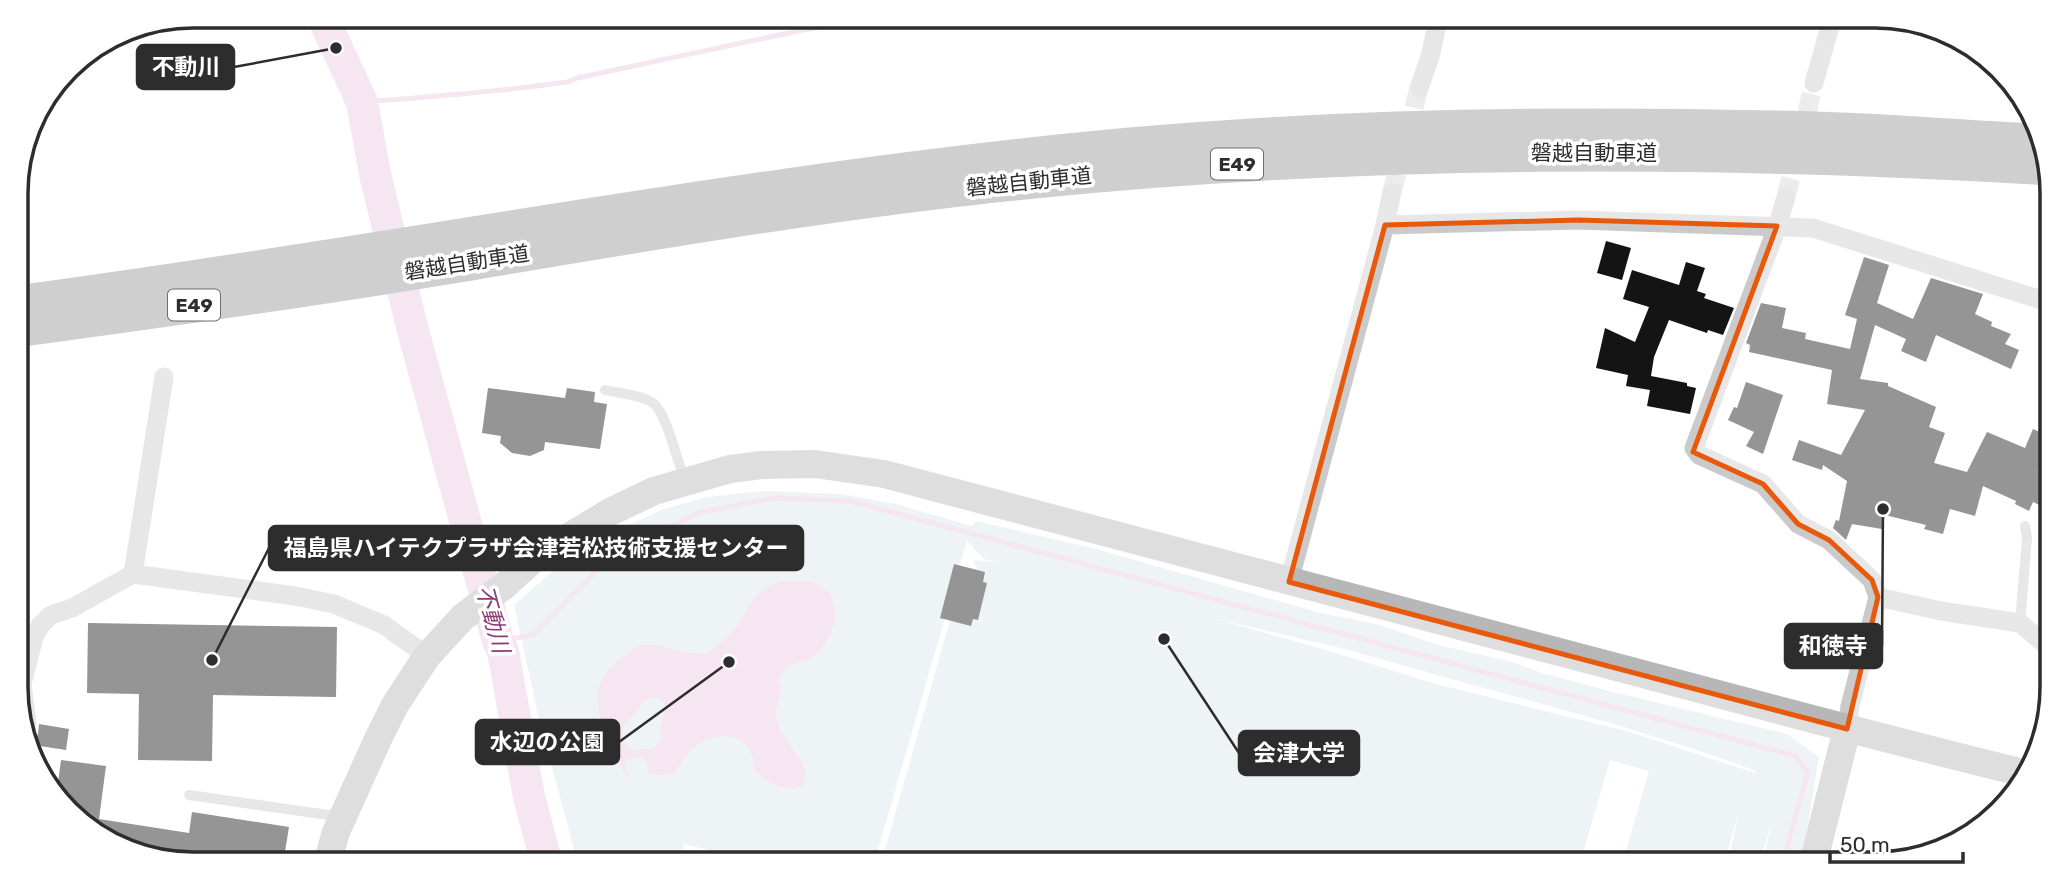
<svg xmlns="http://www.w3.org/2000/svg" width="2068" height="880" font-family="Rubik,'Noto Sans JP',sans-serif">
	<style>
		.green { fill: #dae5ea; fill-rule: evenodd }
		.water { fill: #eac7e0; fill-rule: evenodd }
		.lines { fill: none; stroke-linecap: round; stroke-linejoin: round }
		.stream { stroke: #eac7e0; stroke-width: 5 }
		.river { stroke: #eac7e0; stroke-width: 32 }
		.building { fill: #141414 }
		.street-tunnel { stroke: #d5d5d5; stroke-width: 19; stroke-dasharray: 19 10; stroke-linecap: butt }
		.lane { stroke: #cacaca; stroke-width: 10 }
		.street { stroke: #cacaca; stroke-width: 19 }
		.secondary { stroke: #b7b7b7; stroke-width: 28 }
		.highway { stroke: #949494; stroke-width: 35 }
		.marked { fill: none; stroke: #e8590c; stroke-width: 5; stroke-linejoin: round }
		.labels { text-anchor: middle; stroke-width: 7; stroke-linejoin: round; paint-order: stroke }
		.shield { fill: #fff; stroke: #6c6c6c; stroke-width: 2 }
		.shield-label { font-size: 19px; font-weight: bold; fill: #2d2d2d }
		.street-label { font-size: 21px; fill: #2d2d2d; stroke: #fff }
		.water-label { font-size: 23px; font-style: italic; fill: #8c3d77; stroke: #fff }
		.rim { fill: none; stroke: #2d2d2d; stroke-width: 3.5 }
		.leader { fill: none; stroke: #2d2d2d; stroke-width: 2.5 }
		.callout-dot { fill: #2d2d2d; stroke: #fff; stroke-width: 2.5 }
		.callout { fill: #2d2d2d; stroke: #2d2d2d; stroke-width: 2.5 }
		.callout-label { font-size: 23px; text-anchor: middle; font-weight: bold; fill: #fff }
	</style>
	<rect width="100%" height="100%" fill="#fff"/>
	<path class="green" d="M763 491 841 494 896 504 972 526 976 521 1096 549 1317 612 1376 624 1438 645 1509 661 1542 673 1613 692 1787 734 1819 757 1806 837 1798 864H1763L1772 819 1760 864H1728L1739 811 1724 864H1622L1649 771 1610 760 1580 864H881L963 574 984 579 978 575 974 560 997 562 984 559 967 541 874 864H760L684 844 679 864H578L539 719 514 605 561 564 636 522 664 509 707 497ZM1212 618 1337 647 1617 725 1700 751 1754 770 1758 774 1630 732 1429 682 1330 651Z"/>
	<path class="water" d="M783 581H812L831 594C832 599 834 605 835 610 837 624 826 646 815 655 797 669 787 654 778 684L781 688 775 716 781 732 802 763 806 775 803 786C786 794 767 782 754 770 755 740 730 729 704 741 690 747 682 761 675 774L654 775 647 773V763L643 757 627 759 625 765 629 778C612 759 589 707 601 681 605 672 627 652 636 647 652 640 668 649 684 652 691 653 699 653 706 654 717 646 728 638 736 627 754 602 749 592 783 581ZM649 698H659L666 707C664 719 659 727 661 739L654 748 634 750 623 741C622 721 627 724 637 711 641 705 642 702 649 698Z"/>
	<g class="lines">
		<path class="stream" d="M362 102C431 97 500 91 568 82L577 78 798 31 889 16
			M498 641 533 635 596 571 634 543 702 512 773 498 851 501 1795 756 1808 772 1782 864"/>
		<path class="river" d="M322 16 362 102 375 174 412 327 498 641 503 651 529 797 547 864"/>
	</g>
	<path class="building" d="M1606 241 1631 248 1622 280 1597 273Z
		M1864 257 1889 265 1877 303 1913 319 1931 278 1983 294 1975 314 1992 322 1991 326 2011 334 2005 344 2019 350 2011 369 1936 335 1926 362 1901 351 1906 339 1875 325 1860 379 1888 383V386L1936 407 1929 427 1945 433 1934 463 1967 472 1987 432 2025 448 2033 429 2051 437 2038 470 2052 476V511L2033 502 2029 511 2015 504 2016 501 1983 486 1975 516 1950 509 1943 534 1924 529 1926 525 1885 515 1882 529 1852 524 1846 540 1833 528 1836 520 1839 521 1847 481 1823 465 1822 470 1792 460 1799 440 1841 455 1865 410 1827 404 1832 370 1749 352 1750 345 1746 343 1761 303 1786 308 1782 328 1806 333 1805 339 1850 349 1857 319 1845 315Z
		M1686 262 1705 268 1697 291 1706 294 1704 298 1734 308 1723 335 1708 330 1707 333 1669 320 1654 357 1651 376 1687 383V386L1696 388 1690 414 1647 406 1650 390 1626 386 1628 375 1596 368 1605 328 1635 342 1649 307 1623 299 1632 270 1679 285Z
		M1746 382 1783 395 1763 454 1746 446 1754 432 1728 420 1734 407 1737 408Z
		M488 388 565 398 567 388 595 392 594 402 607 404 600 449 545 442 544 450 530 456 512 453 500 443 501 436 482 433Z
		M954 564 985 572 983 582 987 583 978 620 973 619 971 626 940 618Z
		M88 623 337 627 336 697 213 695 212 761 138 760 139 694 87 693Z
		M39 724 69 729 66 750 33 745 38 734Z
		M61 760 106 766 99 819 189 833 192 812 289 827 283 864H193L125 851 56 798Z"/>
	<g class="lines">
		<path class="street-tunnel" d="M1392 192 1419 88
			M1786 197 1814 83"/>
		<path class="lane" d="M605 390C618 393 642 395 653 403 666 413 675 453 681 469
			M2020 623 2027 538 2025 526
			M189 795 342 817"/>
		<path class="street" d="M1814 83 1833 16
			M1419 88 1430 57 1439 16
			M1786 197 1776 230 1694 448 1699 455 1763 484 1798 524 1829 540 1872 580 1878 597 1941 611 2020 623 2052 650
			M1385 225 1578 220 1813 228 2051 303
			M133 574 164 377
			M1289 582 1385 225 1392 192
			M1847 729 1850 706 1878 597
			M26 732 27 723 22 684 34 637 40 626 51 615 72 608 133 574 295 596 334 604 384 625 427 656"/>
		<path class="secondary" d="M327 864 336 832 378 739 395 705 427 656 463 617 505 585 537 556 610 512 654 491 730 469 761 465 815 464 884 474C1124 538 1365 600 1605 664 1745 701 1884 739 2024 773
			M1813 864 1847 729"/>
		<path class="highway" d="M16 303C388 254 756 179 1130 145 1344 126 1559 123 1773 128 1862 129 1951 137 2039 141
			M16 330C156 311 295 292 434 269 633 236 832 201 1034 181 1372 147 1711 148 2050 168"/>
	</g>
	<path d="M0 0H2068V880H0ZM1578 220 1777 226 1693 452 1763 484 1798 524 1829 540 1872 580 1878 597 1847 729 1289 582 1385 225Z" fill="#fff" fill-opacity=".55" fill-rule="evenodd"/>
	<path class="marked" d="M1578 220 1777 226 1693 452 1763 484 1798 524 1829 540 1872 580 1878 597 1847 729 1289 582 1385 225Z"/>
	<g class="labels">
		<g class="shield">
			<rect x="1211" y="148.5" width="52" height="31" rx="5"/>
			<rect x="168" y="289.5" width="52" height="31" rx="5"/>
		</g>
		<g class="shield-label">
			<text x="1237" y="171">E49</text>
			<text x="194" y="312">E49</text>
		</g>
		<g class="street-label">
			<text x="1594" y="160">磐越自動車道</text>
			<text transform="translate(1029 182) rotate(-6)" y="7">磐越自動車道</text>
			<text transform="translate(467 263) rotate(-9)" y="7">磐越自動車道</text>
		</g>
		<g class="water-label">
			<text transform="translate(493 619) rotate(75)" y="8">不動川</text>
		</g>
	</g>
	<path d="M0 0H2068V880H0ZM193 28H1875A165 165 0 0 1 2040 193V687A165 165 0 0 1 1875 852H193A165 165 0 0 1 28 687V193A165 165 0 0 1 193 28Z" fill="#fff" fill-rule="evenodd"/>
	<path class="rim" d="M193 28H1875A165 165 0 0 1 2040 193V687A165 165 0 0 1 1875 852H193A165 165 0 0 1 28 687V193A165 165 0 0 1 193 28Z"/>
	<path class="leader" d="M336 48L234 67M212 660L269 548M1883 509L1882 646M729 662L619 742M1164 639L1239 753"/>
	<g class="callout-dot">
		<circle cx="336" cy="48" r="7"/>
		<circle cx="212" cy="660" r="7"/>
		<circle cx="1883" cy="509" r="7"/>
		<circle cx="729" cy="662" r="7"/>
		<circle cx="1164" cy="639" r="7"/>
	</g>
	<g class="callout">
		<rect x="137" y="45" width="97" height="44" rx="7"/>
		<rect x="269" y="526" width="534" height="44" rx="7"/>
		<rect x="1785" y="624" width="97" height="44" rx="7"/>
		<rect x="476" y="720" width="143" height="44" rx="7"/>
		<rect x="1239" y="731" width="120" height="44" rx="7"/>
	</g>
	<g class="callout-label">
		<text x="186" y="75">不動川</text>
		<text x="536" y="556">福島県ハイテクプラザ会津若松技術支援センター</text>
		<text x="1833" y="654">和徳寺</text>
		<text x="547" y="750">水辺の公園</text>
		<text x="1299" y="761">会津大学</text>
	</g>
	<path d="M1830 852v10h133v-10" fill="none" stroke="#2d2d2d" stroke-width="3.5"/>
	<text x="1840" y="852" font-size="21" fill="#2d2d2d" stroke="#ffffff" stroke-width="5" paint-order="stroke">50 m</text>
</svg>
